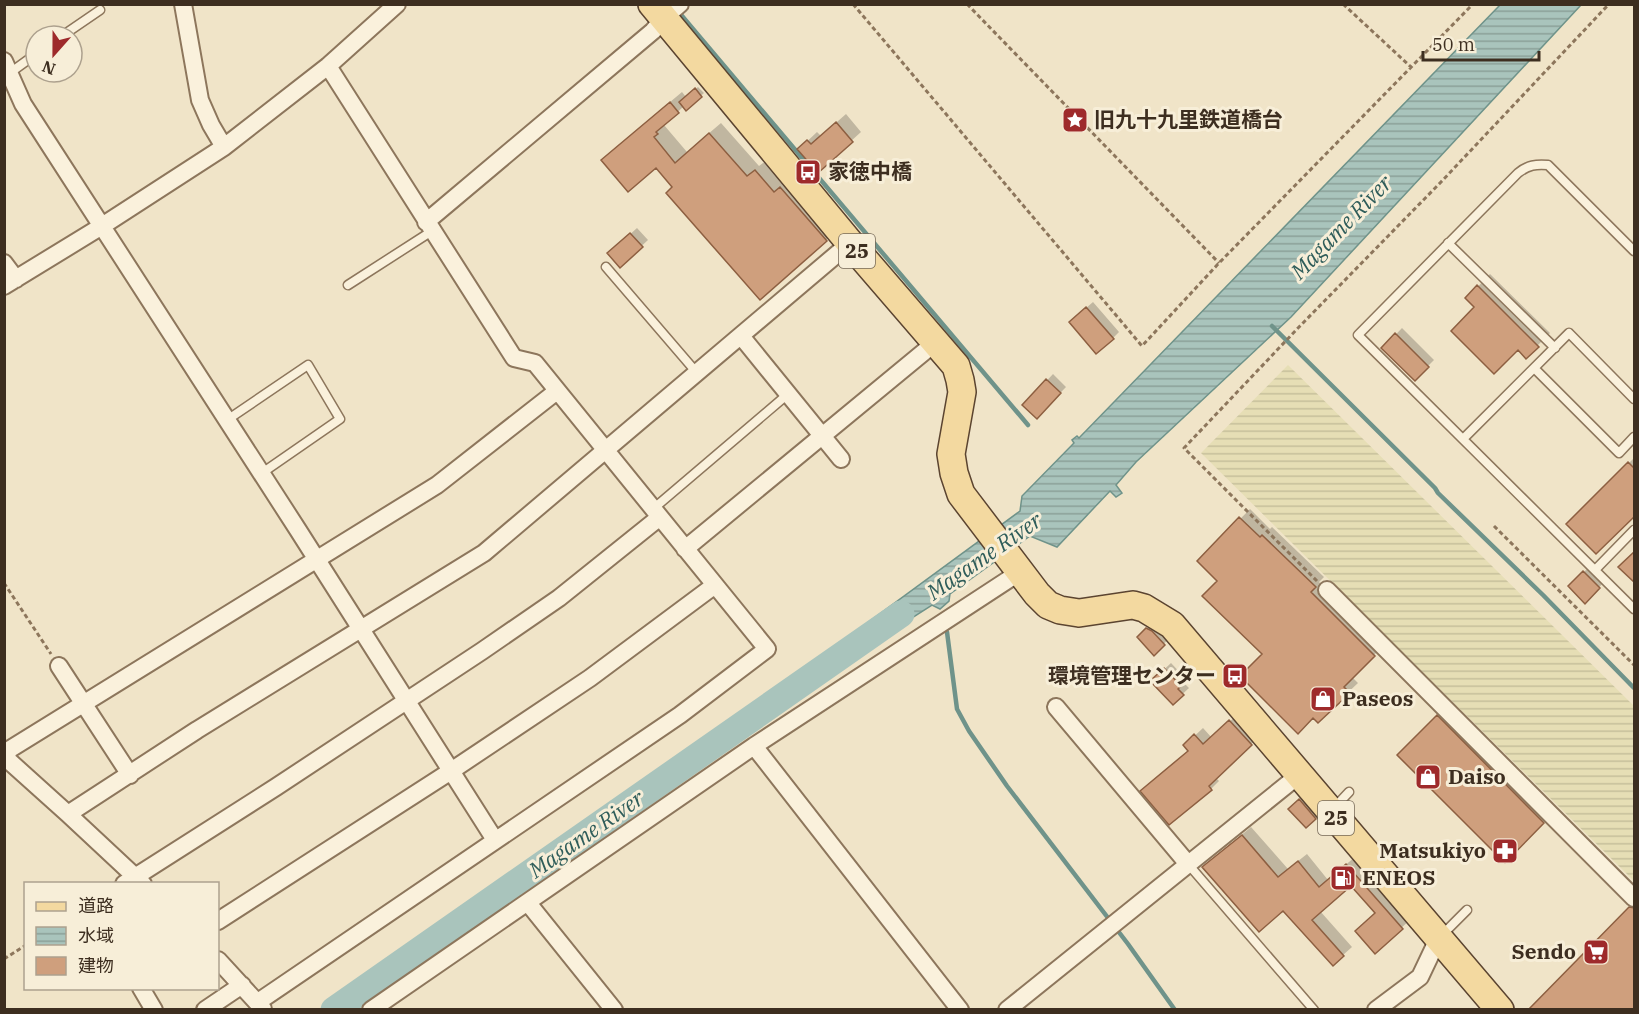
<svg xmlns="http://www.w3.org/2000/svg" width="1639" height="1014" font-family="'IBM Plex Serif','Noto Sans JP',serif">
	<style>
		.farmland { fill: url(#farmland-rules) }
		.water { fill: url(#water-rules); stroke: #6f938a; stroke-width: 1.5 }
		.shadow { fill: #0003 }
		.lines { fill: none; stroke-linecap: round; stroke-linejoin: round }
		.stream { stroke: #6f938a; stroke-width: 4.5 }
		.river { stroke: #a9c4bc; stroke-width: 27 }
		.building { fill: #cf9f7d; stroke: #8d5f41; stroke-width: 1.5 }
		.service-casing { stroke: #8d765c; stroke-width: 11 }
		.minor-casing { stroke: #8d765c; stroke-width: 20 }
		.primary-casing { stroke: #5b4430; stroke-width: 30 }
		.path { stroke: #8d765c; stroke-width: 3; stroke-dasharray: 4.5 3; stroke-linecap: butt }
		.service { stroke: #faf1dc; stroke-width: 8 }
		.minor { stroke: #faf1dc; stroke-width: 16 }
		.primary { stroke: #f3d9a0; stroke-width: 27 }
		.labels { text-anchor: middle; stroke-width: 6; stroke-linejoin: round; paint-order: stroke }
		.shield { fill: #f7eed8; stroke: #756857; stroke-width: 1.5 }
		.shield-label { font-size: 20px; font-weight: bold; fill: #3d2e20 }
		.poi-label { font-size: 21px; font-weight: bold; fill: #3d2e20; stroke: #f7eed8; text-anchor: start }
		.water-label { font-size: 22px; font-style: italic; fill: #2f5d5a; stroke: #f7eed8 }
	</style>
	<defs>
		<pattern id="farmland-rules" width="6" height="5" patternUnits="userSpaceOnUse" patternTransform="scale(1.5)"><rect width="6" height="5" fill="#e6deb5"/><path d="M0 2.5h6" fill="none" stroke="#c6bf9b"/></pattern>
		<pattern id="water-rules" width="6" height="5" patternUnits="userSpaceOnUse" patternTransform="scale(1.5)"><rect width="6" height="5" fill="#a9c4bc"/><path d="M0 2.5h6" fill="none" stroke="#8ba098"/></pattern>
	</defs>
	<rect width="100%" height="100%" fill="#f0e4c8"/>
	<path class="farmland" d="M1288 365 1634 706V881L1201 453Z"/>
	<path class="water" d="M1500 5H1581L1291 317 1136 462 1116 485 1122 493 1116 497 1110 491 1057 547 1030 536 950 594 949 601 940 609 932 605 876 641 866 624 1020 511 1022 496 1074 443 1072 440 1077 436 1079 438Z"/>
	<path class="shadow" d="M698 87 704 93 686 109 684 106 664 125 687 152 721 123 759 166 767 160 837 229 826 240 674 186 656 166 614 149 682 92 686 97Z
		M846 114 861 132 818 171 799 149 817 132 821 136Z
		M637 228 648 240 620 266 615 248Z
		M1490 274 1550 333 1526 357 1467 298Z
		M1093 302 1119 332 1113 338 1077 316Z
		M1402 328 1434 360 1415 379 1383 348Z
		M1053 374 1066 387 1037 417 1024 405Z
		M1634 458V514L1568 524Z
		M1250 509 1270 529 1272 527 1324 577 1319 582 1383 646 1352 677 1358 683 1318 721 1264 654 1219 581 1199 561Z
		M1590 566 1605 581 1585 602 1570 586Z
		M1153 623 1170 638 1154 653 1139 637Z
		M1171 663 1186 679 1183 682 1189 688 1173 703 1152 681Z
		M1447 707 1552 813 1505 861 1399 755Z
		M1238 714 1259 737 1215 777 1219 781 1211 789 1169 823 1190 750 1185 745 1203 728 1212 738Z
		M1305 795 1321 812 1306 826 1290 809Z
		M1251 827 1288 869 1307 854 1328 880 1356 856 1411 919 1375 952 1376 913 1351 884 1320 911 1352 947 1343 955 1283 909 1213 859Z"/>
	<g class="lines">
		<path class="stream" d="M677 10 1028 425
			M1272 326 1435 488 1438 493 1543 595 1634 688
			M947 632 957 709 969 731 1007 786 1128 944 1175 1010"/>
		<path class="river" d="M334 1010 901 614"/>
	</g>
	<path class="building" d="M695 88 702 97 686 111 679 102Z
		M670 102 679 113 656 132 658 134 654 137 675 163 709 133 747 176 755 170 774 192 780 187 827 241 760 300 666 193 672 187 656 168 628 192 601 160Z
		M836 122 853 142 818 173 797 149 807 140 811 144Z
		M630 233 643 247 620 268 607 253Z
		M1477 285 1539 347 1526 359 1518 350 1494 374 1451 331 1474 307 1465 298Z
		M1086 307 1114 339 1096 354 1069 322Z
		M1395 333 1429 367 1415 381 1381 348Z
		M1046 379 1061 393 1037 419 1022 405Z
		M1628 462 1635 469V516L1596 554 1566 524Z
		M1239 517 1260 537 1262 535 1316 587 1311 592 1375 656 1344 687 1350 693 1318 723 1313 718 1298 734 1240 676 1262 654 1202 596 1217 581 1197 561Z
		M1635 551V583L1618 567Z
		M1583 571 1600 588 1585 604 1568 586Z
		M1146 628 1152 631 1165 645 1154 656 1137 637Z
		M1164 668 1181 686 1178 689 1184 695 1173 705 1150 681Z
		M1437 715 1544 823 1505 863 1397 755Z
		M1229 720 1252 745 1209 786 1212 790 1169 825 1140 791 1188 751 1183 745 1194 734 1203 744Z
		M1299 799 1316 819 1306 828 1288 809Z
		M1242 835 1278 877 1298 861 1319 887 1346 864 1403 929 1375 954 1355 931 1375 913 1351 886 1312 920 1344 956 1333 966 1283 911 1259 932 1202 867Z
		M1629 907 1635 908V1010H1528Z"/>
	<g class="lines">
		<g class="service-casing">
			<path id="service" d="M62 36 100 10
				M7 75 36 54
				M1448 243 1555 348
				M1634 251 1548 165C1536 164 1528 165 1518 173L1358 335 1634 609
				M606 267 697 373
				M348 285 432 231
				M1534 368 1619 453 1634 437
				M227 420 308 365 340 419 262 473
				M1463 439 1569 333 1634 399
				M653 509 788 394
				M1595 570 1634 530
				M1333 809 1349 792
				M1188 864 1314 1010
				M1442 935 1467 910"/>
		</g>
		<g class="minor-casing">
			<path id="minor" d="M183 4 200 100 211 125 224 147
				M4 61 23 104 298 530 495 840
				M426 222 653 31 664 18 680 4
				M4 263 16 279
				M4 286 102 226 224 147 328 66 397 4
				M741 336 841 459
				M685 549 936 342
				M1327 590 1634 898
				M59 666 130 775
				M1056 707 1188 864
				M754 746 960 1010
				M68 814 197 730 484 553 850 243
				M124 884 276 787 482 651 559 598 660 517
				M143 884 68 814 8 760 7 751 437 485 557 391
				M528 903 614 1010
				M218 921 451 771 590 678 715 585
				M218 960 263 1009
				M141 988 154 1010
				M258 1002 680 715 767 649 535 363 514 358 328 66
				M205 1010 242 985
				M371 1010 754 746 1020 572
				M1007 1010 1299 775
				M1376 1010 1420 977 1439 937"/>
		</g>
		<g class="primary-casing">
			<path id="primary" d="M652 4 850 243 956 366 960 380 962 392 951 454 954 473 961 494 1037 594 1048 605 1060 610 1079 613 1133 605 1144 608 1172 625 1500 1010"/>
		</g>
		<path class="path" d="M853 4 1142 346 1219 263 1473 4
			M967 4 1219 263
			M1343 4 1412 68
			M1494 526 1634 665
			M1317 581 1184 448 1299 327 1441 182 1609 4
			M4 583 51 654
			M4 959 26 945"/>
		<use href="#service" class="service"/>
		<use href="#minor" class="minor"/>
		<use href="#primary" class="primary"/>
	</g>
	<defs>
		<g id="sight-square" transform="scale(1.35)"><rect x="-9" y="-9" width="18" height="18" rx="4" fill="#9e2a2b" stroke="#f7eed8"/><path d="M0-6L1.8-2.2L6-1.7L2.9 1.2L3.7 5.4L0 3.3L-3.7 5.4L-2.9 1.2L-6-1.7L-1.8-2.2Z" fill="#fff"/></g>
		<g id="bus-square" transform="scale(1.35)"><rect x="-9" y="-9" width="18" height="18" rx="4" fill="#9e2a2b" stroke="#f7eed8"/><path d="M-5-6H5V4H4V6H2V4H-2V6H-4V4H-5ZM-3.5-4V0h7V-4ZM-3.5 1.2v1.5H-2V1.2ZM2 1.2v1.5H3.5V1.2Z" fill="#fff"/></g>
		<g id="shop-square" transform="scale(1.35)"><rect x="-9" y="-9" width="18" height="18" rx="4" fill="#9e2a2b" stroke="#f7eed8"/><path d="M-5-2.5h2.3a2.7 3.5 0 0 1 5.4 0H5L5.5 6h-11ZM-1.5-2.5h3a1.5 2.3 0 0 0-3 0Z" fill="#fff"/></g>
		<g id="pharmacy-square" transform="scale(1.35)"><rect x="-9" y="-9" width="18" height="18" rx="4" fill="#9e2a2b" stroke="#f7eed8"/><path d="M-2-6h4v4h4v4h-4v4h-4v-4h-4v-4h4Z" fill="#fff"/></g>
		<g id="fuel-square" transform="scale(1.35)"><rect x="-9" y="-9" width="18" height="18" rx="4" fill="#9e2a2b" stroke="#f7eed8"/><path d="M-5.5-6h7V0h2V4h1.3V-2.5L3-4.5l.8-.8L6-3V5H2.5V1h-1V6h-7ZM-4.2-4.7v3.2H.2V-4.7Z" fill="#fff"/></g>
		<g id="supermarket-square" transform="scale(1.35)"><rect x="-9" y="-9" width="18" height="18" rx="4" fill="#9e2a2b" stroke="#f7eed8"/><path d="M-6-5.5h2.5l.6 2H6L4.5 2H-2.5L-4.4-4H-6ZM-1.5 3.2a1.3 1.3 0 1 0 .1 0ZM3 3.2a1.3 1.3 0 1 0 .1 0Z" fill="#fff"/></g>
	</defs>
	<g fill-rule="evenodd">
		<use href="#sight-square" x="1075" y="120"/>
		<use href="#bus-square" x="808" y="172"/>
		<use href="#bus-square" x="1235" y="676"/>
		<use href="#shop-square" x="1323" y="699"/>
		<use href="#shop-square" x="1428" y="777"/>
		<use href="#pharmacy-square" x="1505" y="851"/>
		<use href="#fuel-square" x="1343" y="878"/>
		<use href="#supermarket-square" x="1596" y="952"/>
	</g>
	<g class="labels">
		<g class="shield">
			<rect x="839" y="234" width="36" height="34" rx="4.5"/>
			<rect x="1318" y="801" width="36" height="34" rx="4.5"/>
		</g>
		<g class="shield-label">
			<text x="857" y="258">25</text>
			<text x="1336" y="825">25</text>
		</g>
		<g class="poi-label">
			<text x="1094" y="127">旧九十九里鉄道橋台</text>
			<text x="828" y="179">家徳中橋</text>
			<text x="1216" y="683" text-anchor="end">環境管理センター</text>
			<text x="1342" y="706">Paseos</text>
			<text x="1448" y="784">Daiso</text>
			<text x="1486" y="858" text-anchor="end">Matsukiyo</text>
			<text x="1362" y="885">ENEOS</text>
			<text x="1576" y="959" text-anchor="end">Sendo</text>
		</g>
		<g class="water-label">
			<text transform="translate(1341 227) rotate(-46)" y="8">Magame River</text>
			<text transform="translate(984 556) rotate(-35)" y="8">Magame River</text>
			<text transform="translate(586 834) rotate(-35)" y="8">Magame River</text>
		</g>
	</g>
	<rect width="1639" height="1014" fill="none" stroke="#3d2e20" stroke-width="12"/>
	<rect x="24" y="882" width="195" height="108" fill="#f7eed8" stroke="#ada18e" stroke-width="1.5"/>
	<rect x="36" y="902" width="30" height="9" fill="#f3d9a0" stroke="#ada18e" stroke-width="1.5"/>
	<text x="78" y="912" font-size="18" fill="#3d2e20">道路</text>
	<rect x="36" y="927" width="30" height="18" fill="url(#water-rules)" stroke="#ada18e" stroke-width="1.5"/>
	<text x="78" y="942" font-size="18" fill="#3d2e20">水域</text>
	<rect x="36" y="957" width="30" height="18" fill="#cf9f7d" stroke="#ada18e" stroke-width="1.5"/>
	<text x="78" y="972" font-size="18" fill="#3d2e20">建物</text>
	<g transform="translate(54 54) rotate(201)"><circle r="28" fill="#f7eed8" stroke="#ada18e" stroke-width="1.5"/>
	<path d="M0-4.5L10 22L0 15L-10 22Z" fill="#9e2a2b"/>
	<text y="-9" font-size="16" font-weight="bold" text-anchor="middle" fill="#3d2e20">N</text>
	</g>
	<path d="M1423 51v9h116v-9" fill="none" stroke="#3d2e20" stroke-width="3"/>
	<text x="1432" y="51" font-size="18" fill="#3d2e20" stroke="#f7eed8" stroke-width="4.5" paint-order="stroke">50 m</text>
</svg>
